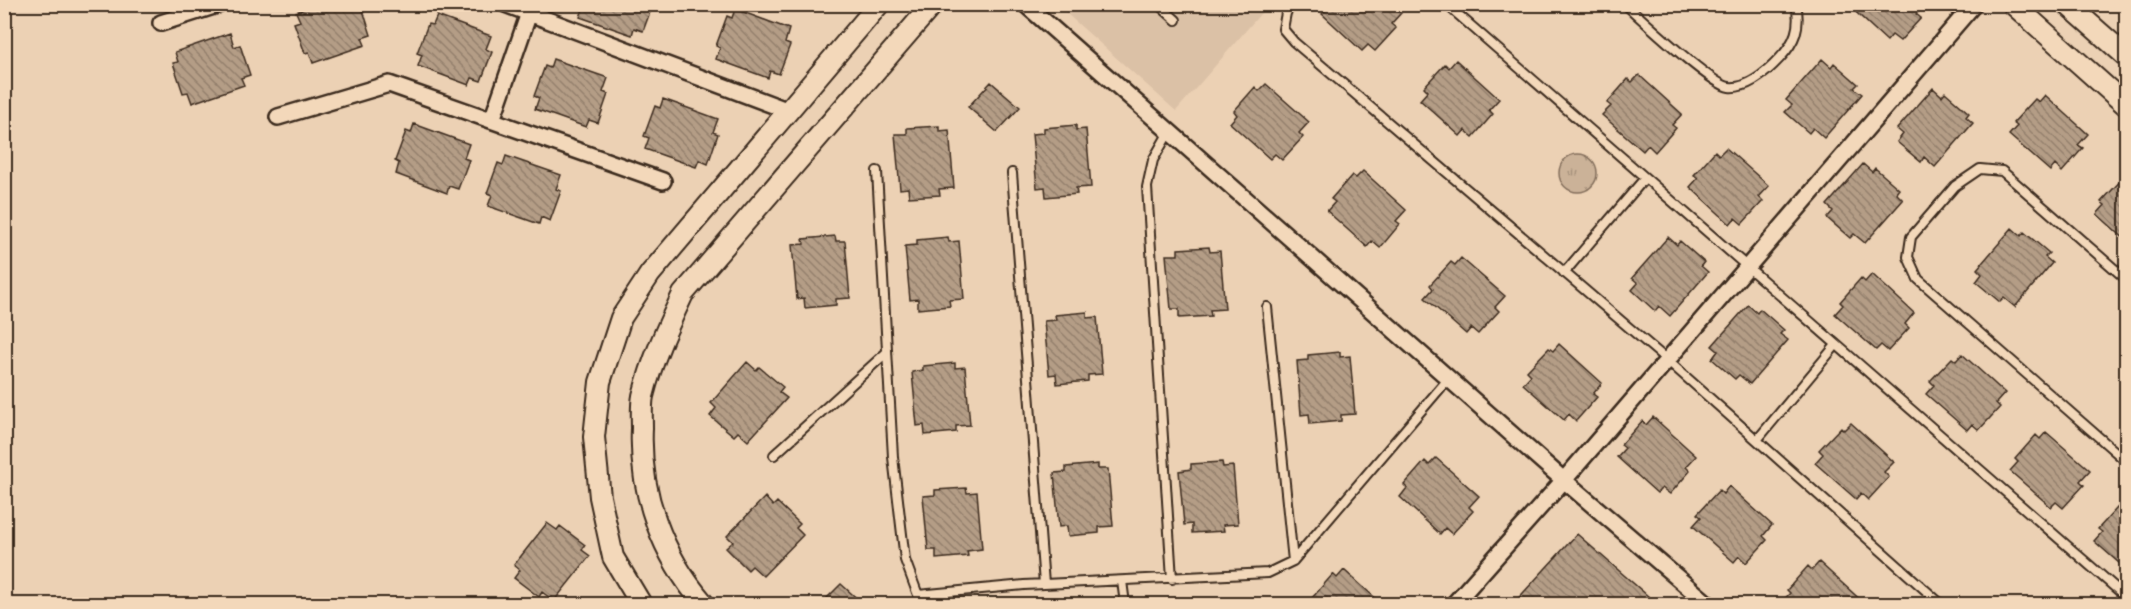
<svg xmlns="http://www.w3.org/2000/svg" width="2131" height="609" font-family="'Playpen Sans',sans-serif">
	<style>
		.built { fill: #dbc1a6 }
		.park { fill: url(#park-tufts); stroke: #836e5b; stroke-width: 1.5 }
		.building { fill: url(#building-back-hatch); stroke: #3b2a1e; stroke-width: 1.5 }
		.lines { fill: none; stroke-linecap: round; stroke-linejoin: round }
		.service-casing { stroke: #3b2a1e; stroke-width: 12 }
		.minor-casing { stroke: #3b2a1e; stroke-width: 20 }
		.tertiary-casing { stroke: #3b2a1e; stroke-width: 24 }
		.service { stroke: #f3d8ba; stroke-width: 8 }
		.minor { stroke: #f3d8ba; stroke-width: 15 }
		.tertiary { stroke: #f3d8ba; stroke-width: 20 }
	</style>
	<defs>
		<pattern id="park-tufts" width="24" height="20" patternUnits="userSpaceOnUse" patternTransform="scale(1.5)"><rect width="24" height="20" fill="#cbb298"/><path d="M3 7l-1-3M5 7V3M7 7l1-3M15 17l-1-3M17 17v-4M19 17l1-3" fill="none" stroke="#a6917b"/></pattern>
		<pattern id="building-back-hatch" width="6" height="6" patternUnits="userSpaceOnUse" patternTransform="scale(1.5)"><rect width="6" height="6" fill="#b49d86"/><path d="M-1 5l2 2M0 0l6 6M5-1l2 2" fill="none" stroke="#94806d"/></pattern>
	</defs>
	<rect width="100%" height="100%" fill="#ecd1b4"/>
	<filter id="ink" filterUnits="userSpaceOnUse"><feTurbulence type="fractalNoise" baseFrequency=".0167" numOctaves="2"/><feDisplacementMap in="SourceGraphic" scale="12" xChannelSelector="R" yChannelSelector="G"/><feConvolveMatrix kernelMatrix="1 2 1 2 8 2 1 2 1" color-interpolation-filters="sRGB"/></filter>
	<g filter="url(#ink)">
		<path class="built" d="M1057 5H1268L1176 111Z"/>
		<path class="park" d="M1559 173a19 19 0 1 1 38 0a19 19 0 1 1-38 0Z"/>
		<path class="building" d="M318 4H361L371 35 362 38 365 45 313 63 309 52 305 53 294 23 300 21 296 12Z
			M585 4H653L643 31 634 28 632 35 580 17Z
			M1331 4H1391L1401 13 1391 24 1396 28 1375 51 1368 45 1362 51 1322 14Z
			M1847 4H1925L1916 14 1921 18 1900 41 1892 35 1887 41Z
			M735 9 789 29 785 43 790 45 779 74 770 71 768 78 716 59 720 48 716 46 727 16 732 18Z
			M437 16 491 36 486 49 492 52 481 81 472 78 469 85 418 66 422 55 417 53 428 24 433 25Z
			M230 33 234 47 240 45 250 75 241 78 244 85 192 103 188 92 183 93 173 63 178 62 175 52Z
			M553 59 608 78 603 92 608 94 598 123 589 120 586 127 535 109 539 98 534 96 545 66 550 68Z
			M1822 59 1831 67 1834 63 1858 84 1854 88 1862 94 1824 138 1813 128 1809 133 1785 112 1792 105 1786 100Z
			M1456 60 1499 99 1489 110 1493 114 1473 137 1465 130 1460 136 1420 100 1428 91 1424 87 1445 64 1449 68Z
			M1639 75 1682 114 1672 125 1676 128 1655 152 1648 145 1643 151 1602 115 1611 106 1607 103 1628 79 1632 82Z
			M991 82 1020 107 997 132 968 107Z
			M1266 84 1309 122 1299 133 1303 137 1282 160 1275 154 1270 159 1230 123 1237 115 1234 111 1255 87 1259 91Z
			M1933 88 1942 96 1945 92 1969 113 1966 117 1973 123 1935 167 1924 157 1921 162 1897 142 1903 134 1897 129Z
			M2045 95 2088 134 2078 145 2083 148 2062 172 2055 165 2050 171 2009 135 2017 126 2013 123 2035 99 2039 102Z
			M663 99 718 119 713 132 718 134 708 164 699 160 696 167 645 149 649 138 644 136 655 106 660 108Z
			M414 124 469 144 464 158 469 160 458 189 449 186 447 193 396 174 399 163 395 161 406 131 411 133Z
			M1076 125V130L1086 129 1091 187 1076 188 1077 194 1046 197 1045 187 1037 188 1032 134 1044 133V128Z
			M939 126V131L949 130 954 188 939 189 940 195 909 197 908 188 900 189 895 134H907V128Z
			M1726 148 1769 186 1759 197 1763 201 1742 224 1735 218 1730 224 1690 187 1698 178 1694 175 1715 151 1719 155Z
			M506 156 561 175 556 189 561 191 550 221 541 217 539 224 488 206 492 195 487 193 498 163 503 165Z
			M1863 164 1872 172 1875 168 1899 189 1896 193 1903 200 1865 243 1854 234 1850 238 1827 218 1833 211 1827 205Z
			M1363 171 1406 210 1396 221 1400 224 1380 248 1372 241 1367 247 1327 211 1335 202 1331 199 1352 175 1356 178Z
			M2127 174V241L2097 214 2105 205 2101 202Z
			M2012 228 2021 236 2024 232 2049 253 2045 257 2052 263 2015 307 2004 298 2000 302 1976 282 1982 274 1977 269Z
			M835 236 836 241H845L850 298 836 299V305L805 308 804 298 797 299 792 245 804 244 803 239Z
			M948 237 949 242 959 241 964 299 949 300 950 306 918 309V299L910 300 905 246 917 245V240Z
			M1668 237 1677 245 1680 241 1704 262 1701 266 1708 272 1670 316 1659 306 1655 311 1632 290 1638 283 1632 278Z
			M1209 247 1210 252 1220 251 1225 309 1210 310 1211 316 1179 318V309H1171L1166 255H1178V249Z
			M1461 258 1505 296 1495 307 1499 311 1478 334 1471 328 1466 334 1425 298 1433 289 1430 285 1451 262 1455 265Z
			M1872 274 1914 313 1905 324 1909 328 1888 351 1881 345 1876 350 1835 314 1843 305 1840 302 1861 278 1865 282Z
			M1748 305 1757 313 1760 309 1784 330 1780 334 1788 340 1750 384 1739 375 1735 379 1712 359 1718 351 1712 346Z
			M1087 312V318L1097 317 1102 374 1088 375V381L1057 384 1056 374 1049 375 1044 321 1056 320 1055 315Z
			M1559 344 1602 383 1593 394 1597 397 1576 421 1569 414 1564 420 1523 384 1531 375 1527 371 1549 348 1553 351Z
			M1340 352V357L1350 356 1355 414 1341 415V421L1310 424 1309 414 1301 415 1297 361 1308 360V355Z
			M1962 354 2005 393 1996 403 2000 407 1979 430 1972 424 1967 430 1926 394 1934 385 1930 381 1952 358 1956 361Z
			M747 362 756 370 759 367 783 387 779 392 787 398 748 441 738 432 734 436 710 416 716 408 711 403Z
			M955 363V368L965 367 970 425 956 426V432L925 435 924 425 917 426 912 372 923 370V366Z
			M1653 417 1696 456 1686 467 1690 471 1670 494 1662 488 1657 493 1617 457 1625 448 1621 445 1642 421 1646 425Z
			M1851 423 1894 462 1884 472 1889 477 1868 500 1861 493 1856 499 1815 463 1823 454 1819 450 1841 427 1844 430Z
			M2046 432 2090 470 2080 481 2084 485 2063 508 2056 502 2051 507 2010 471 2018 462 2015 459 2036 435 2040 439Z
			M1436 458 1479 496 1469 507 1473 511 1452 534 1445 528 1440 534 1400 497 1407 488 1404 485 1425 461 1429 465Z
			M1222 462 1223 467 1233 466 1238 524 1223 525 1224 531 1192 533V524L1184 525 1179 471 1191 469V464Z
			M1098 464V469H1108L1113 526 1099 527V533L1068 536 1067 526 1059 527 1054 473 1066 472V467Z
			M1729 486 1772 525 1763 536 1767 540 1746 563 1739 556 1734 562 1693 526 1701 517 1697 514 1719 490 1723 494Z
			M966 488 967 493 977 492 982 549 967 551 968 556 936 559V550H928L923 496 935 495V490Z
			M765 497 773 506 777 502 800 524 796 528 803 535 763 576 752 566 748 570 726 548 733 542 727 536Z
			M2127 497V570L2094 541 2102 532 2098 529Z
			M547 523 557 530 560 526 585 545 582 550 590 556 554 601 542 592 539 597 514 578 520 570 514 565Z
			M1577 534 1657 604H1513Z
			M1819 562 1865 604H1780L1790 593 1787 590 1808 566 1812 570Z
			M1344 570 1382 604H1319L1312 598 1333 574 1337 578Z
			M841 584 863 604H821Z"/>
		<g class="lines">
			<g class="service-casing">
				<path id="service" d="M1158 4 1176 20
					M1292 4 1286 13 1283 29 1294 42 1667 360 1941 604
					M1446 4 2126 597
					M1625 4C1643 20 1712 85 1729 87 1748 89 1768 71 1780 58 1795 42 1801 27 1796 4
					M1169 132 1153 160 1147 187 1172 579
					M877 171 893 457 905 560 918 595 928 604
					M1012 173 1044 584
					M1564 273 1645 178
					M2126 279 2002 171 1980 169 1955 186 1911 237 1908 257 1918 279 2126 461
					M1267 307 1293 561
					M1757 440 1836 345
					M774 455 887 352
					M1122 581 1125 604
					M918 595 1024 585 1268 573 1293 561 1449 378"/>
			</g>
			<g class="minor-casing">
				<path id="minor" d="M505 4 789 111
					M1025 4 1559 476 1708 604
					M161 23 220 4
					M278 117 389 84 663 181
					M492 120 529 13
					M1454 604 1564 480 1974 4"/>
			</g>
			<g class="tertiary-casing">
				<path id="tertiary" d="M2013 4 2126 105
					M2067 4 2126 56
					M641 604 613 557 600 497 594 437 600 382 621 318 650 274 879 4
					M704 604C662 555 639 493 642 428 642 418 641 406 643 396 652 360 667 328 683 294L933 4"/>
			</g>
			<use href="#service" class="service"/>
			<use href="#minor" class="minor"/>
			<use href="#tertiary" class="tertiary"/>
		</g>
	</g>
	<rect width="2131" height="609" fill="none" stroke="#f3d8ba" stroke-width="24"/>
	<rect x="12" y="12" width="2107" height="585" fill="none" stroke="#3b2a1e" stroke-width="2" filter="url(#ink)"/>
</svg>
